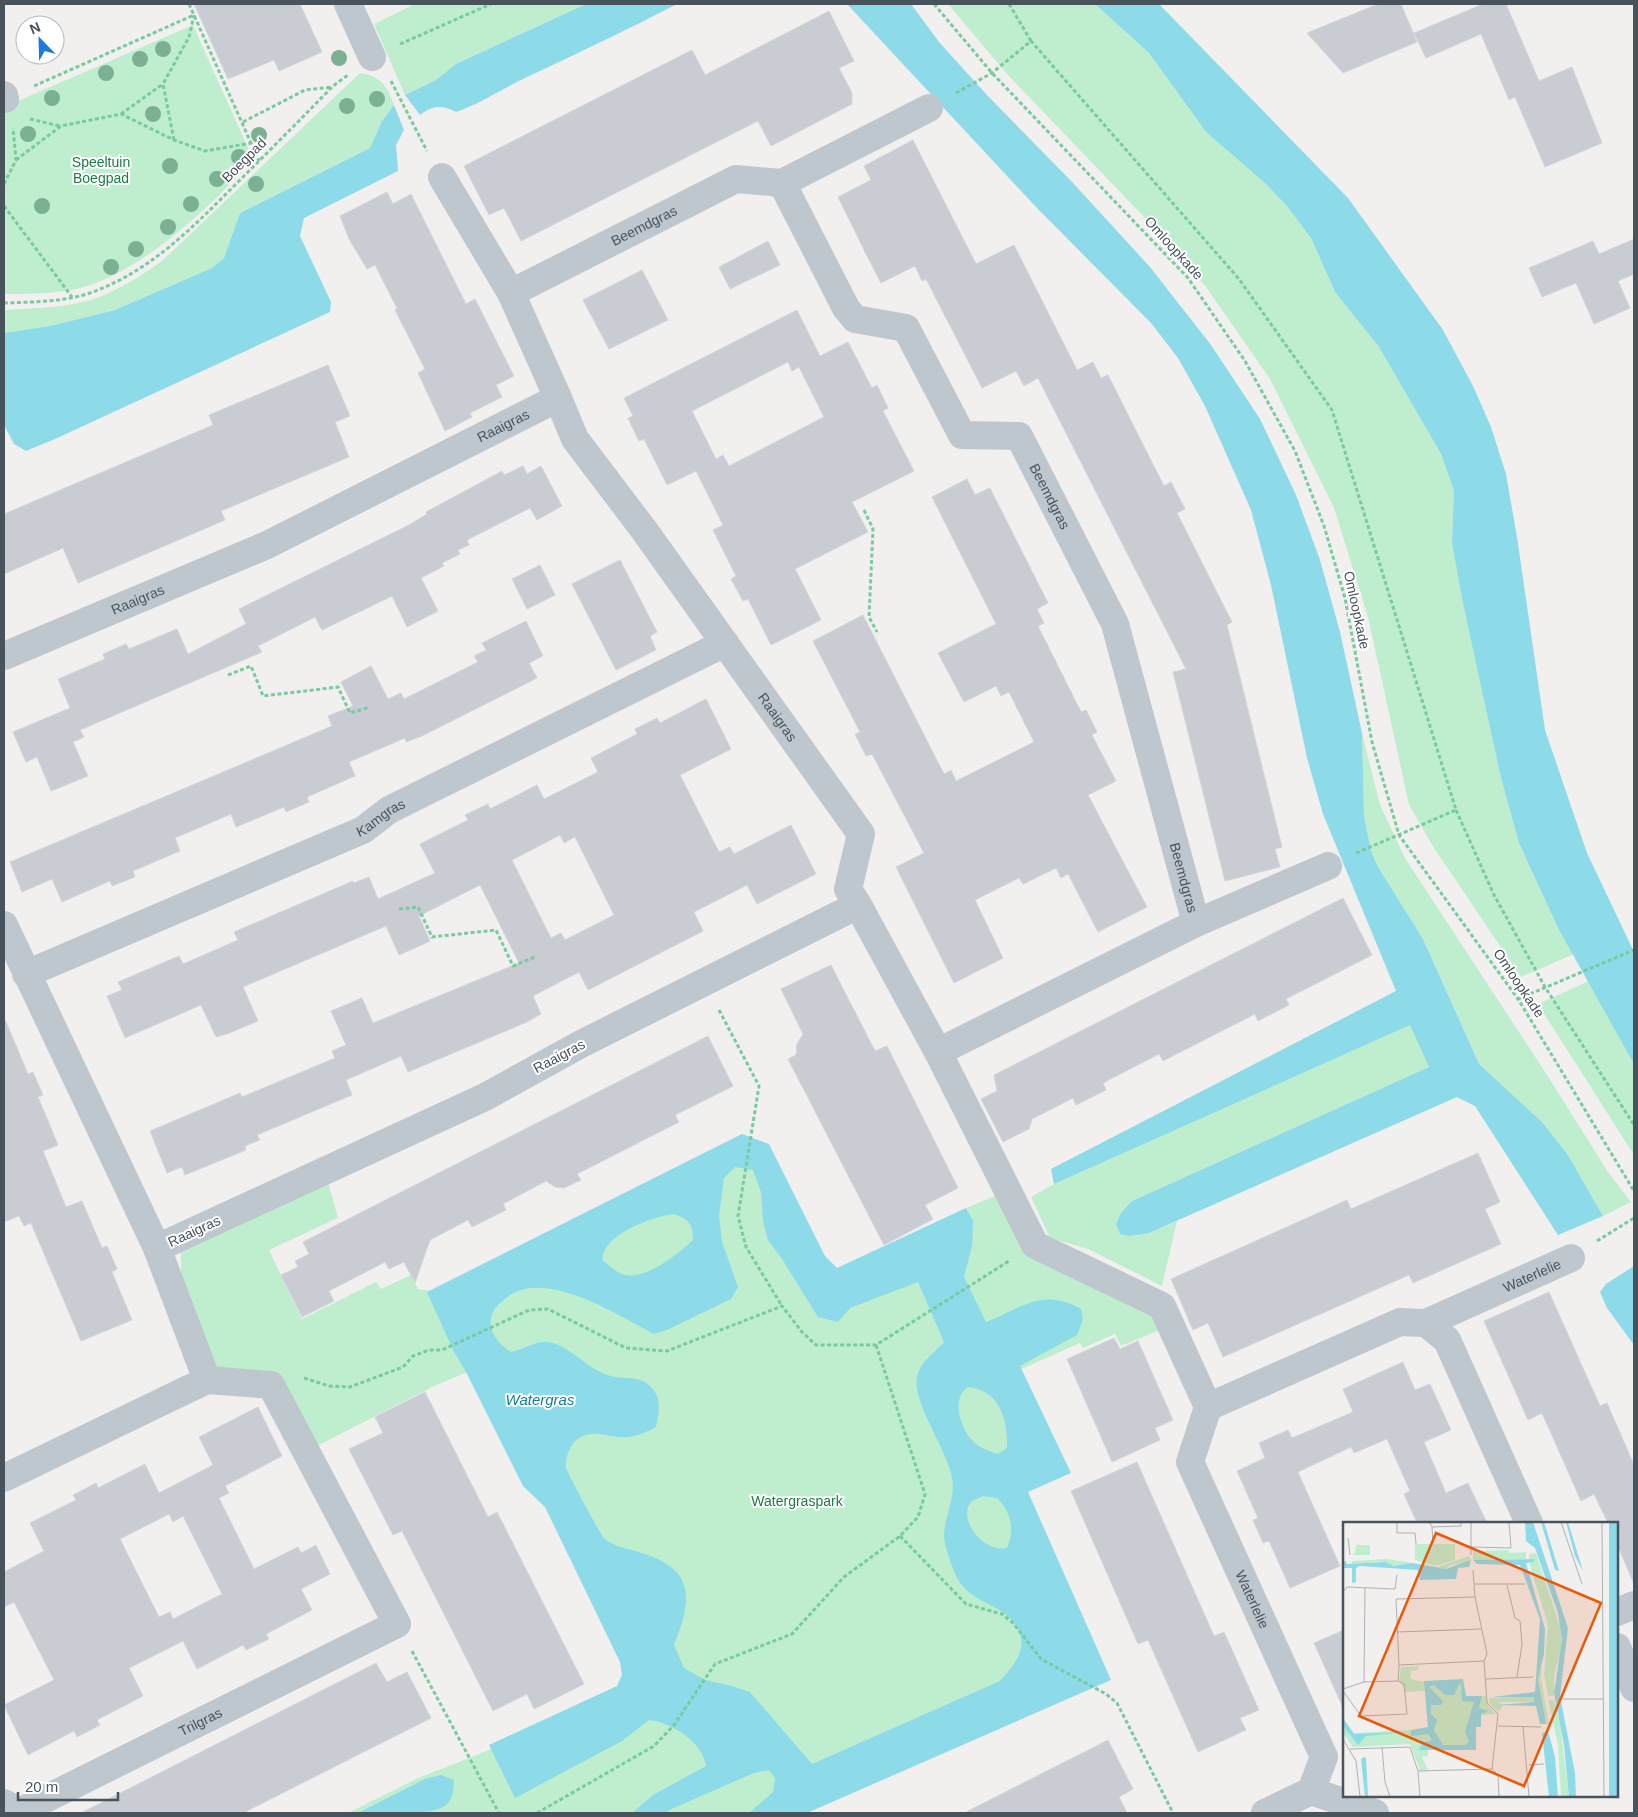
<svg xmlns="http://www.w3.org/2000/svg" width="1638" height="1817" font-family="Helvetica,sans-serif">
	<style>
		.green { fill: #bfeecf }
		.water { fill: #8ddae9; fill-rule: evenodd }
		.building { fill: #c9ccd2; stroke: #d3d6da; fill-rule: evenodd }
		.lines { fill: none; stroke-linecap: round; stroke-linejoin: round }
		.path { stroke: #78cb9f; stroke-width: 3; stroke-dasharray: 4 2.5; stroke-linecap: butt }
		.street { stroke: #bec7ce; stroke-width: 28 }
		.tree { fill: #7bb093 }
		.labels { text-anchor: middle; stroke-width: 4; stroke-linejoin: round; paint-order: stroke }
		.street-label { font-size: 14px; fill: #48535c; stroke: #fff }
		.park-label { font-size: 14px; fill: #1a7c47; stroke: #fff }
		.water-label { font-size: 15px; font-style: italic; fill: #118197; stroke: #fff }
		.inset-road { fill: none; stroke: #aeb1b4; stroke-width: 1 }
		.view { fill: #e8590c; fill-opacity: 0.15; stroke: #e8590c; stroke-width: 2.5 }
		.inset-edge { fill: none; stroke: #48535c; stroke-width: 2.5 }
	</style>
	<rect width="100%" height="100%" fill="#f2efef"/>
	<path class="green" d="M415 4H586L456 64 436 80 405 95 374 24Z
		M948 4H1095L1149 53 1206 132 1265 183 1286 205 1311 238 1335 292 1379 347 1441 454 1454 491 1452 543 1501 778 1519 843 1558 928 1574 954 1521 977 1434 848 1409 805 1368 617 1334 508 1270 379 1206 287 1171 245 1007 74Z
		M193 25 253 159C214 204 146 268 87 286 61 294 31 294 4 294V107Z
		M360 73C381 76 387 86 394 105L382 121 370 148 240 213 224 258 212 268 115 310 50 326 4 333V310C33 308 71 308 99 297 122 288 142 275 162 261Z
		M1362 733 1380 805 1405 858 1549 1078 1608 1172 1631 1202 1603 1216 1568 1155 1542 1122 1479 1064 1423 939 1378 867 1371 851 1364 816Z
		M1589 981 1634 1064V1155L1538 1004Z
		M1410 1024 1429 1067 1132 1201 1149 1233 1177 1221 1162 1286 1088 1249 1050 1238 1031 1197 1054 1184Z
		M750 1137 831 1276 968 1211 966 1208 1000 1194 1055 1266 1153 1311 1160 1330 1121 1346 1115 1334 1083 1348 1080 1343 1017 1371 1023 1490 1104 1678 800 1813H348L416 1779 494 1748 620 1687 626 1676 624 1661 548 1506 470 1371 434 1386 315 1447 274 1371 255 1379 207 1367 181 1281V1249L328 1182 338 1218 269 1250 302 1319 376 1282 381 1289 411 1275 418 1289 433 1291Z"/>
	<path class="water" d="M586 4H677C627 30 576 54 525 78 502 89 481 103 456 112 442 105 433 105 420 115L405 95 436 80 456 64Z
		M847 4H911L939 42 986 94 1073 183 1150 267 1211 345 1260 419 1296 495 1320 560 1340 632 1362 733 1364 816 1371 851 1378 867 1423 939 1479 1064 1542 1122 1568 1155 1603 1216 1558 1235 1475 1106 1457 1097 1149 1233 1129 1236 1120 1234 1116 1224 1121 1213 1132 1201 1429 1067 1410 1025 1054 1184 1051 1169 1396 991 1323 814 1307 758 1271 585 1251 510 1205 406 1178 358 1151 323 1036 207Z
		M1095 4H1159L1348 198 1443 330 1473 386 1491 427 1506 474 1517 537 1545 730 1587 853 1634 952V1064L1558 928 1519 843 1501 778 1463 603 1452 543 1454 491 1441 454 1379 347 1335 292 1311 238 1286 205 1265 183 1206 132 1149 53Z
		M394 105 404 130 396 145 398 171 304 218 300 236 331 302 330 312 55 439 26 451 14 444 4 425V333L50 326 115 310 212 268 224 258 240 213 370 148 382 121Z
		M742 1134 769 1144 825 1256 837 1268 966 1208 973 1221 972 1246 964 1277 986 1322C1022 1308 1042 1287 1081 1309L1083 1319 1077 1335 1020 1366 1071 1473 1028 1492 1111 1680 807 1813H749L773 1792 775 1778 769 1770 754 1773 669 1810 667 1813H632L653 1795 706 1766C703 1742 671 1722 649 1720L622 1741 515 1798 489 1745 617 1686 622 1675 620 1662 545 1507 523 1486 465 1370 453 1350 427 1292ZM735 1167 753 1170 761 1192 763 1221 768 1240 782 1259 818 1317 838 1322 850 1308 918 1282 944 1342C935 1352 920 1362 917 1377 912 1402 947 1450 952 1477 956 1498 944 1517 944 1537 945 1547 954 1575 961 1584 977 1606 1014 1606 1021 1638 1024 1655 1010 1670 1000 1681L812 1764 750 1692 732 1686 705 1680 684 1668 674 1645C694 1595 694 1567 635 1551 626 1548 611 1546 604 1538 600 1534 567 1472 566 1468 565 1457 570 1444 579 1438 594 1428 612 1439 628 1437 638 1436 647 1432 656 1427 659 1413 662 1398 651 1387 640 1375 625 1380 611 1376 587 1370 572 1346 548 1342 538 1340 521 1350 511 1352 500 1345 488 1333 491 1318 493 1308 498 1305 506 1298 544 1267 617 1315 654 1334L669 1329 731 1299 738 1287 722 1242 719 1216 724 1178ZM674 1214C689 1219 693 1224 693 1240 678 1254 644 1282 622 1274 616 1272 609 1265 603 1261 600 1235 654 1216 674 1214ZM968 1387C1000 1390 1008 1420 1007 1448L998 1454C989 1451 978 1448 971 1439 960 1426 951 1398 968 1387ZM983 1496 997 1498C1011 1512 1015 1529 1007 1548 982 1553 956 1517 972 1501 975 1499 980 1498 983 1496Z
		M1634 1266V1345L1607 1308 1600 1292 1606 1284Z
		M441 1775 454 1780C453 1789 454 1798 446 1805 430 1817 380 1813 358 1813L425 1779Z"/>
	<path class="building" d="M194 4H300L322 52 279 71 274 60 228 79Z
		M1378 4H1401L1417 42 1343 73 1307 33Z
		M1483 4H1506L1539 81 1572 67 1602 143 1545 167 1515 97 1509 100 1481 34 1426 58 1414 33Z
		M829 11 854 61 839 68 852 93V104L771 146 758 121 521 241 504 208 489 215 464 166 692 50 705 75Z
		M913 140 976 264 1014 245 1077 370 1093 362 1101 378 1108 375 1164 486 1171 482 1185 509 1177 513 1232 622 1227 625 1282 847 1275 849 1280 867 1225 881 1173 672 1186 669 1038 378 1024 386 1016 371 982 388 926 279 922 281 915 266 881 283 868 258 838 197 871 180 864 166Z
		M387 192 393 204 411 194 466 304 475 299 514 376 496 385 502 397 470 413 472 417 445 431 418 373 425 369 395 310 397 308 375 265 367 269 349 239 340 216Z
		M1634 239V274L1618 281 1630 308 1594 324 1576 283 1542 297 1529 268 1593 241 1599 254Z
		M768 241 780 265 730 289 719 267Z
		M642 270 668 320 609 349 583 300Z
		M797 310 820 356 848 342 872 388 877 385 888 408 883 411 914 471 852 502 868 532 795 569 821 620 771 645 748 599 743 601 731 579 736 576 713 530 723 525 696 471 667 485 644 439 639 441 628 418 633 416 624 398ZM788 362 792 371 799 367 824 417 729 466 723 455 716 459 692 411Z
		M328 365 350 416 335 422 349 457 221 511 225 520 78 583 63 548 4 574V514L213 425 209 415Z
		M523 466 527 474 541 466 562 506 537 520 530 508 467 540 469 545 458 550 460 554 442 563 444 566 421 578 438 611 407 627 392 596 322 630 315 617 258 646 262 652 80 730 84 737 73 742 88 776 51 791 37 757 26 762 13 732 70 708 58 679 105 659 103 654 126 644 129 649 177 629 188 654 246 624 239 609 409 525 427 514 426 512 502 471 504 475Z
		M967 479 975 495 990 488 1048 603 1037 609 1044 623 1038 626 1081 712 1086 710 1097 732 1092 735 1116 781 1088 795 1147 907 1098 932 1068 874 1061 878 1056 868 1023 884 1019 878 975 900 1003 958 954 983 896 867 924 853 872 754 866 756 855 734 860 732 813 641 863 615 944 774 951 770 956 781 1034 742 1009 692 1001 696 996 686 964 702 938 653 996 624 932 497Z
		M620 560 657 632 650 636 656 650 616 670 572 584Z
		M540 565 555 595 527 609 512 579Z
		M526 621 543 656 529 663 537 678 422 736 406 742 405 738 349 762 355 776 307 797 309 802 286 812 284 807 236 827 231 814 175 838 180 851 133 871 135 877 112 886 110 881 62 902 52 879 22 892 10 862 332 726 328 716 353 706 341 682 371 666 388 699 401 693 404 699 478 662 474 656 486 650 482 643Z
		M706 699 731 749 680 775 719 852 730 847 734 854 791 825 816 874 757 904 747 885 694 912 703 931 588 990 579 972 533 996 541 1014 527 1022 408 1072 401 1056 346 1080 352 1095 257 1135 260 1140 245 1146 246 1150 185 1175 182 1167 167 1173 150 1131 240 1093 242 1097 335 1058 332 1051 346 1045 331 1011 362 998 373 1023 519 963 480 885 419 916 430 941 415 948 399 955 386 926 243 987 258 1021 227 1034 216 1037 201 1005 125 1038 107 996 122 990 118 982 179 956 183 964 238 940 234 932 353 881 354 883 369 877 378 899 435 873 420 844 468 820 465 815 488 804 490 809 537 785 544 799 598 772 591 758 637 734 635 729 657 718 660 723ZM560 835 564 843 575 837 614 915 565 940 561 933 551 938 512 860Z
		M1343 898 1372 955 1286 999 1289 1005 1258 1021 1255 1014 1163 1061 1159 1054 1103 1083 1106 1090 1076 1105 1073 1098 1032 1119 1029 1129 1003 1142 981 1099 997 1091 994 1075Z
		M831 965 875 1051 887 1046 958 1188 925 1205 933 1219 884 1245 788 1059 796 1055 797 1044 803 1034 781 989Z
		M4 1017 28 1074 33 1072 43 1095 38 1097 58 1145 43 1151 66 1207 82 1201 102 1248 107 1246 117 1269 112 1272 132 1320 81 1341 31 1223 24 1226 19 1216 4 1222Z
		M708 1036 733 1086 675 1115 679 1122 577 1174 581 1180 564 1188 555 1187 546 1181 503 1204 506 1210 472 1227 468 1220 430 1240 415 1283 404 1262 389 1269 385 1262 329 1291 334 1301 302 1317 281 1275 298 1267 295 1261 309 1254 303 1242Z
		M1478 1153 1500 1202 1485 1209 1501 1244 1413 1283 1409 1275 1223 1357 1208 1323 1193 1330 1171 1279 1347 1200 1351 1209Z
		M1549 1292 1600 1406 1607 1403 1634 1465V1584L1617 1544V1523H1608L1594 1494 1581 1501 1542 1413 1528 1420 1484 1321Z
		M1114 1338 1120 1349 1138 1341 1173 1420 1155 1428 1160 1440 1112 1462 1067 1359Z
		M1403 1362 1415 1390 1430 1384 1451 1430 1424 1442 1446 1493 1468 1483 1487 1523H1417L1404 1494 1410 1491 1387 1439 1354 1453 1351 1447 1298 1472 1340 1566 1290 1588 1269 1541 1263 1543 1253 1520 1258 1518 1237 1471 1265 1458 1259 1443 1288 1430 1292 1438 1353 1412 1343 1389Z
		M425 1392 488 1517 497 1512 584 1684 534 1709 527 1694 493 1711 402 1531 393 1535 349 1449 383 1433 375 1417Z
		M258 1407 282 1456 225 1486 229 1493 219 1498 254 1569 298 1547 301 1553 316 1545 330 1574 301 1589 312 1610 266 1634 269 1639 246 1650 243 1645 197 1669 183 1641 129 1668 143 1696 97 1720 100 1725 77 1737 74 1731 28 1755 4 1705 54 1680 14 1602 4 1607V1572L44 1551 30 1523 76 1500 73 1495 96 1483 98 1488 145 1464 159 1493 213 1465 199 1437ZM169 1514 173 1522 183 1516 222 1594 173 1619 170 1612 159 1617 120 1539Z
		M1137 1462 1214 1636 1224 1632 1259 1710 1240 1718 1246 1730 1198 1752 1148 1640 1138 1644 1071 1491Z
		M1344 1630V1710L1314 1643Z
		M376 1663 387 1682 407 1672 431 1718 243 1813H81Z
		M1108 1740 1133 1789 1119 1797 1127 1813H964Z"/>
	<g class="lines">
		<path class="path" d="M189 4 259 161
			M934 4 992 73 1188 278 1245 361 1295 451 1324 526 1345 598 1372 742 1399 835 1518 999 1634 1191
			M1009 4 1031 41
			M400 44 491 4
			M391 81 427 151
			M34 86 194 15
			M956 93 992 73 1031 41 1239 279 1332 410 1456 810 1354 854
			M121 114 163 84
			M30 119 60 126
			M243 122 305 90 332 87
			M174 140 163 84 189 37 194 15
			M16 160 61 126 121 114 174 140 205 151 252 143
			M4 184 16 160 13 128
			M4 206 72 297
			M4 303C32 302 63 302 90 293 152 271 195 225 240 180 271 149 302 118 333 86L348 75
			M864 510 873 529 869 617 877 632
			M228 675 251 666 263 696 338 687 350 713 370 707
			M1456 810 1494 895 1545 987 1634 1125
			M399 909 418 907 432 937 496 930 513 966 535 957
			M1518 999 1634 950
			M719 1010 759 1086 738 1216 746 1247 782 1306
			M1597 1241 1634 1218
			M304 1378 329 1386 350 1387 403 1367 413 1356 429 1350H442L529 1310 548 1309 626 1348 667 1351 782 1306 802 1332 816 1345H876L1009 1261
			M900 1536 966 1604 1002 1614 1013 1623 1041 1659 1106 1694 1117 1703 1173 1813
			M412 1651 499 1813
			M537 1813 654 1746 674 1725 715 1664 792 1634 844 1577 900 1536 918 1517 925 1494 876 1345"/>
		<g class="street">
			<path d="M348 4 372 57"/>
			<path d="M4 95 5 99"/>
			<path d="M442 177 511 293 558 398"/>
			<path id="s1" d="M782 183 846 308 855 319 906 328 962 435 1019 436 1115 624 1196 923"/>
			<path id="s2" d="M511 293 736 179 782 183 929 108"/>
			<path id="s3" d="M4 656 267 545 558 398 575 439 644 530 861 834 848 889 858 905 581 1044 485 1097 157 1248 207 1380 4 1478"/>
			<path id="s4" d="M858 905 938 1052 1035 1245 1162 1306 1208 1407 1190 1462 1324 1757 1311 1791"/>
			<path d="M4 925 157 1248"/>
			<path id="s5" d="M26 974 363 830 389 810 725 643"/>
			<path d="M938 1052 1196 923 1328 866"/>
			<path d="M1426 1323 1447 1340 1529 1523"/>
			<path id="s6" d="M1208 1407 1400 1322 1426 1323 1571 1258"/>
			<path d="M1617 1612 1634 1605"/>
			<path d="M1617 1647 1634 1688"/>
			<path id="s7" d="M4 1803 19 1812 397 1624 271 1385 207 1380"/>
			<path d="M1265 1813 1311 1791 1375 1813"/>
		</g>
	</g>
	<g class="tree">
		<circle cx="163" cy="49" r="8"/>
		<circle cx="339" cy="58" r="8"/>
		<circle cx="140" cy="59" r="8"/>
		<circle cx="106" cy="73" r="8"/>
		<circle cx="52" cy="98" r="8"/>
		<circle cx="377" cy="99" r="8"/>
		<circle cx="347" cy="106" r="8"/>
		<circle cx="153" cy="114" r="8"/>
		<circle cx="28" cy="134" r="8"/>
		<circle cx="259" cy="135" r="8"/>
		<circle cx="239" cy="157" r="8"/>
		<circle cx="170" cy="166" r="8"/>
		<circle cx="217" cy="179" r="8"/>
		<circle cx="256" cy="184" r="8"/>
		<circle cx="191" cy="204" r="8"/>
		<circle cx="42" cy="206" r="8"/>
		<circle cx="168" cy="227" r="8"/>
		<circle cx="136" cy="249" r="8"/>
		<circle cx="111" cy="267" r="8"/>
	</g>
	<g class="labels">
		<g class="street-label">
			<text transform="translate(244 160) rotate(-45)" y="5">Boegpad</text>
			<text dy="5" stroke="none"><textPath href="#s2" startOffset="149">Beemdgras</textPath></text>
			<text transform="translate(1174 248) rotate(48)" y="5">Omloopkade</text>
			<text dy="5" stroke="none"><textPath href="#s3" startOffset="550">Raaigras</textPath></text>
			<text dy="5" stroke="none"><textPath href="#s1" startOffset="452">Beemdgras</textPath></text>
			<text dy="5" stroke="none"><textPath href="#s3" startOffset="145">Raaigras</textPath></text>
			<text transform="translate(1357 610) rotate(78)" y="5">Omloopkade</text>
			<text dy="5" stroke="none"><textPath href="#s3" startOffset="1000">Raaigras</textPath></text>
			<text dy="5" stroke="none"><textPath href="#s5" startOffset="388">Kamgras</textPath></text>
			<text dy="5" stroke="none"><textPath href="#s1" startOffset="858">Beemdgras</textPath></text>
			<text transform="translate(1519 983) rotate(56)" y="5">Omloopkade</text>
			<text transform="translate(559 1056) rotate(-28)" y="5">Raaigras</text>
			<text transform="translate(194 1231) rotate(-25)" y="5">Raaigras</text>
			<text dy="5" stroke="none"><textPath href="#s6" startOffset="352">Waterlelie</textPath></text>
			<text dy="5" stroke="none"><textPath href="#s4" startOffset="844">Waterlelie</textPath></text>
			<text dy="5" stroke="none"><textPath href="#s7" startOffset="220">Trilgras</textPath></text>
		</g>
		<g class="park-label">
			<text x="101" y="167">Speeltuin<tspan x="101" dy="16">Boegpad</tspan></text>
			<text x="797" y="1506">Watergraspark</text>
		</g>
		<g class="water-label">
			<text x="540" y="1405">Watergras</text>
		</g>
	</g>
	<g transform="translate(1343 1522)">
		<rect width="275" height="275" fill="#f2efef"/>
		<path d="M72 22H112V38L93 44 72 38ZM13 23H27V33H9L12 31ZM166 28V31L183 30V37L130 38V29ZM193 31 217 105 219 123 211 154V174H205L201 152 205 103 186 40H191L190 37H186V32ZM126 34 128 38 124 42 108 43 103 47H92L68 41 51 44 38 40 9 42V39L44 37 95 45ZM199 143 198 157 206 202H203L197 181 195 155ZM76 144 75 148 67 149 68 157 82 160 120 158 123 175 144 174 145 184 153 192 137 193 133 205V227L85 228V234L79 235 85 248H77L67 222 10 225 0 211V196L11 211 85 207 82 169 63 170 56 158 58 145ZM192 174V180H156L160 184 155 190 146 181V176ZM205 178H211L217 201 226 275H218L215 223Z" fill="#bfeecf"/>
		<path d="M182 0H190L225 106 217 174 232 251 233 275H226L221 223 211 171 219 118 215 91 192 26 183 19ZM198 0H201L216 49 212 48ZM223 0H225L240 49 232 34ZM266 0H275V275H266ZM191 37V40L183 41 202 107 201 132 195 157 203 202H197L193 184 153 183 191 180V175H149L192 170 197 97 177 43 134 42 130 38ZM128 38 126 45 115 46 113 57 77 58 75 48 17 44 13 46V60L9 61V46H0V39H3L4 42 42 40 51 44 68 41 103 47ZM120 157 123 174H139L136 186 146 189 138 192V205H133V228H76L79 221 89 218 85 212 68 214V208L85 205 81 159ZM118 160 119 179 131 180 122 209 126 220 122 223H100L91 208 94 198 88 192V183H98L100 179 86 165 91 163 102 173H111ZM0 197 11 212 63 210 23 214 15 223 0 204ZM205 209 212 235 215 275H206L199 211ZM21 235 23 236 25 275H22L18 237Z" fill="#8ddae9" fill-rule="evenodd"/>
		<path class="inset-road" d="M24 0H49M54 0V11H72L73 22M86 0 89 5 90 21M128 0V33M218 0 239 62M259 0 261 275M89 5 118 4V0M5 16 7 33M128 25 168 26 166 0M130 48 132 75M132 62H182M164 63 172 96 177 99 179 122 174 155M0 70 4 65 52 67 54 53M54 110 139 107M141 139 144 181 155 192 149 247M143 157 190 155M21 160 22 66M0 167 21 160 55 159 56 143 141 139 144 132 132 75 53 77 56 143M0 169 18 194 64 192 61 162 55 159M218 177H260M155 204 198 205M180 205 186 275M0 217 13 239 17 275M39 225 42 260 47 275M7 227 67 225 75 249 77 275M186 243 201 242M75 249 149 247 155 253 156 275"/>
		<path class="view" d="M93 11 258 81 181 264 16 194Z"/>
		<rect width="275" height="275" class="inset-edge"/>
	</g>
	<rect width="1638" height="1817" fill="none" stroke="#48535c" stroke-width="10"/>
	<g transform="translate(40 40) rotate(337)"><circle r="24" fill="#ffffff" stroke="#b6babe"/>
	<path d="M0-4L9 19L0 12L-9 19Z" fill="#1e79dc"/>
	<text y="-8" font-size="14" font-weight="bold" text-anchor="middle" fill="#48535c">N</text>
	</g>
	<path d="M18 1792v8h100v-8" fill="none" stroke="#48535c" stroke-width="2.5"/>
	<text x="25" y="1792" font-size="15" fill="#48535c" stroke="#ffffff" stroke-width="4" paint-order="stroke">20 m</text>
</svg>
